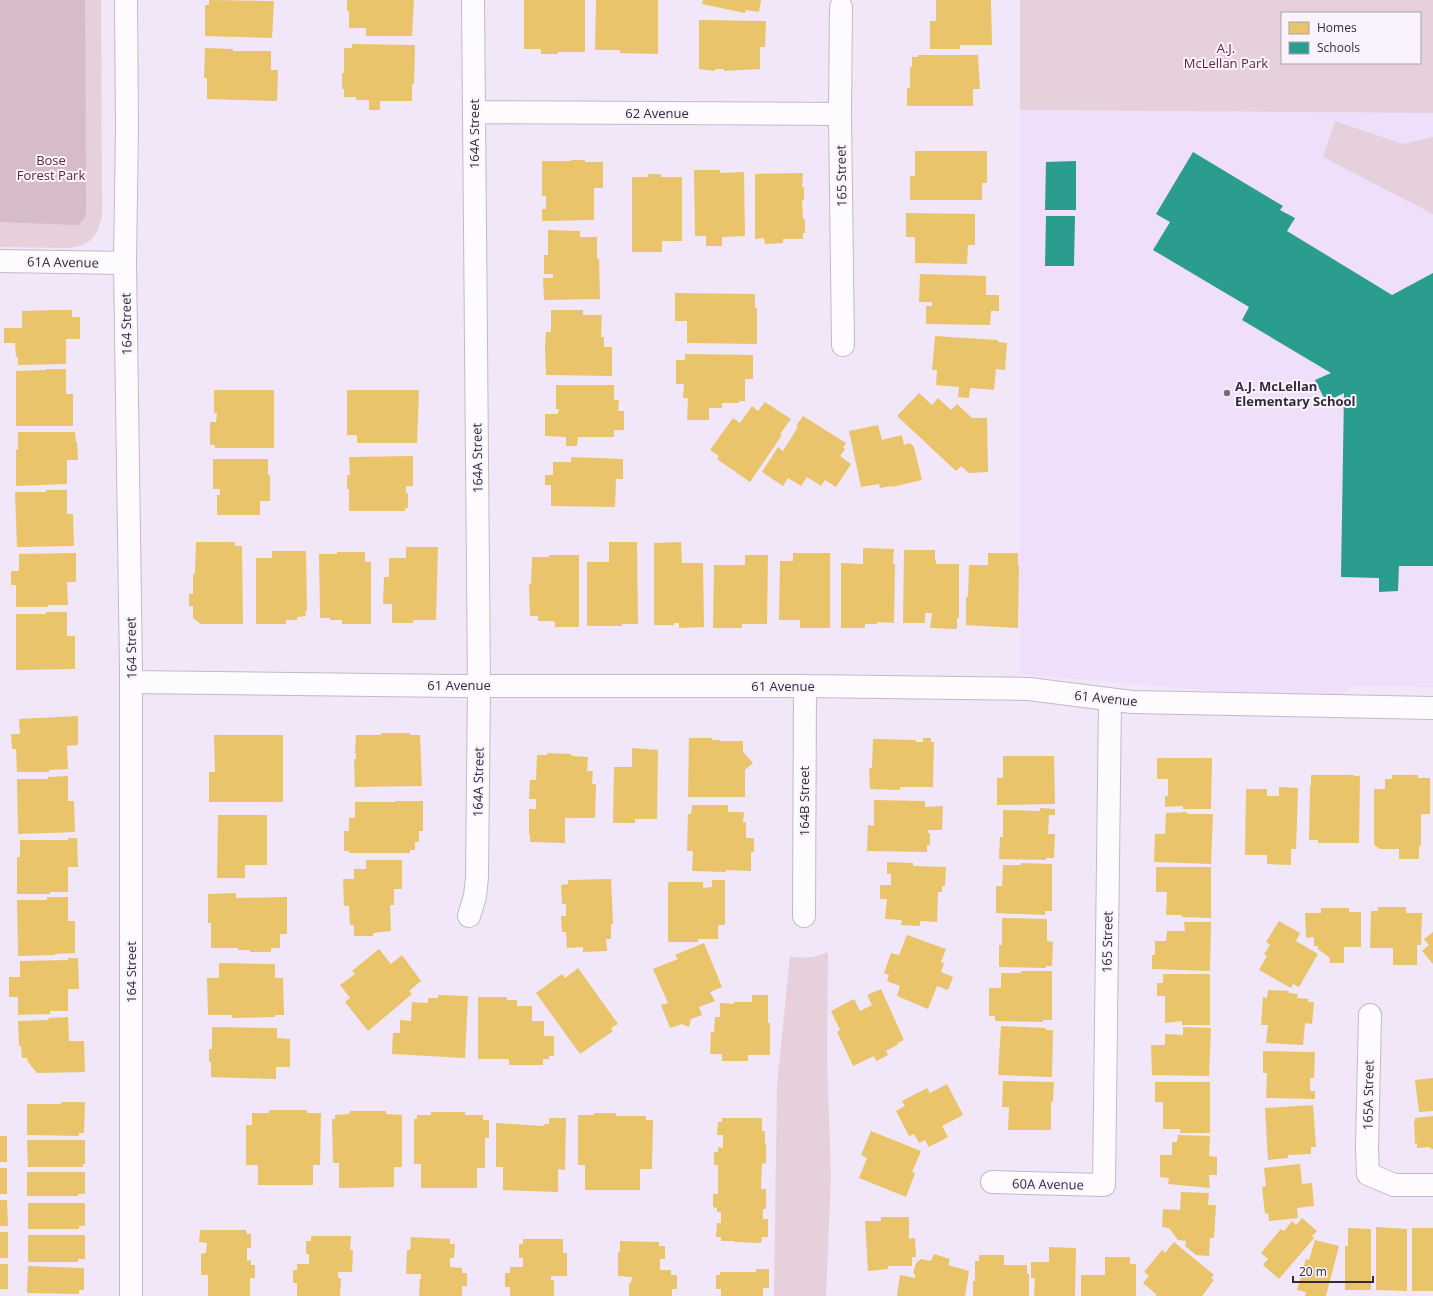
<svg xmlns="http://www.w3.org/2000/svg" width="1433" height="1296" font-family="'Open Sans',sans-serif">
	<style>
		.built { fill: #efdffa }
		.green { fill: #e5d0dc; fill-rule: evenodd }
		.forest { fill: #d6bbc9 }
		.homes { fill: #e9c46a }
		.schools { fill: #2a9d8f }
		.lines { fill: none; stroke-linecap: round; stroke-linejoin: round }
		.minor-casing { stroke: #c2bac7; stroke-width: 24 }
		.minor { stroke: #fdfbfe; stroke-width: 22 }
		.poi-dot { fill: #756d7a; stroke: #faf3fe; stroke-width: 1.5 }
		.labels { text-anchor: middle; stroke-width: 4; stroke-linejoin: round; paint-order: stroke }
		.park-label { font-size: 13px; fill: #5c283a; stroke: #faf3fe }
		.street-label { font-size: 13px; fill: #322c36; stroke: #faf3fe }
		.poi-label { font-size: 13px; font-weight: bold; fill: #322c36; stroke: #faf3fe; text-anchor: start }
	</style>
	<rect width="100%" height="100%" fill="#f1e7f8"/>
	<path class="built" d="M1020 110 1433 113V687L1354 686 1350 688 1343 694 1337 696 1216 691 1020 674Z"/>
	<path class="green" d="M0 0H101L102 216 98 230 91 240 80 246 68 248 0 247Z
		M1020 0H1433V113L1020 110ZM1282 13H1420V63H1282Z
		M1335 121 1403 144 1433 137V214L1323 157Z
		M828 952 827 1058 831 1177 826 1296H774L777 1085 790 956C804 959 815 958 828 952Z"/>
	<path class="forest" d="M0 0H85L86 213 83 221 77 225 0 222Z"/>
	<path class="homes" d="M209 0 274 1 272 38 205 36V5H209Z
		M347 0H414L412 36H366V28H349V11H347Z
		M524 0H585V52H558V54H541V49H524Z
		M596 0H658V54L620 53V50H595Z
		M703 0H761L759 12 746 10 745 13 702 4Z
		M936 0H991L992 45H960V49H930V21H936Z
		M699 20 766 21 765 47H760V69L724 71V69H715V71L699 69Z
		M352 44 415 45 414 84H412V101H380V110H369V100H356V97H344V89H342V73H344V48H352Z
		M205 48 233 49V51H271V70H278L277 101 207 99V78H204Z
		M918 55H978L980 89H973V106H907V88H910V67H912V57H918Z
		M915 151H987V183H982V200H910V176H915Z
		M571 160H585V162H603V188H594V220L542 221V209H546V196H542V161H571Z
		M694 170H720V173L744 172 745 236 722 237V246H706V236H695Z
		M803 173 802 187H804V200H802L803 219H805V233H803V239H783V243L765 244 764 238 755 239V174Z
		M648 174H661V177H682V241H662V252H632V177H648Z
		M906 213 975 214V245H968L967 264 915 263V237H906Z
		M548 230 580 231V237H597V259H599L600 299 544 300 543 278H553V274H544V255H548Z
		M920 274 986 276V295H999V311H991L990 325 926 324V306H932V302H919Z
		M675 293 755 294V308H757V344L687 343V321H675Z
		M54 310H72V317H80V339H66V364L18 365V357H16L15 343H4V328H22V311Z
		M551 310H583V315H602L601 337H604V347H612V376L546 375 545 346 546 332H551Z
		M935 336 998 340V342L1007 343 1005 370 996 369 994 390 970 388 969 398 958 397 959 387 936 385 937 370H932Z
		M685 354 753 355V379H745V401H739V403H722V408H709V420H687L688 398H683L684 384H676V360H685Z
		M46 369H66V394H73V426H16V371L46 370Z
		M556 385H614V400H619L618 411H624V430H614V437H578L577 446H566V437L545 436V414H558L559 409H556Z
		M214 390H274V448H215V445H210V422H216L217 413H214Z
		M347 390H419L417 443H357V435H347Z
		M919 393 932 405 938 398 951 410 957 404 972 418H987L988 472 969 473 961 466 956 471 897 416Z
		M765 402 791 419 780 434 782 435 750 482 717 459 719 456 710 450 733 418 740 423 752 406 758 411Z
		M803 416 846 443 843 448 845 449 840 456 851 464 836 487 825 480 821 486 807 477 801 486 788 478 783 486 762 472 778 447 783 451 798 427 796 426Z
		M878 425 882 440 902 435 904 445 910 443 914 447 922 480 892 487 891 486 880 488 879 484 861 487 849 431Z
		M18 432H75L76 442H77L78 460H67V484L16 486V450L18 449Z
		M413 456V486H406V493H408V508H405V511H349V489H347V475H350L349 457Z
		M571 457 623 459V479H616L615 507 551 506V485H545V475H553V462H571Z
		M213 459H268V475H270V501H260V515H217V495H220V489H213Z
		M46 490H67V514H73L74 546 17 547 15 492H46Z
		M196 542H235V546H242L243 624H201L193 618V606H189V594H193V574H195Z
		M609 542H637L638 624H622V626H587V562H609Z
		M681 542 682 563H703L704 627 679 628V623H674V625H654V543Z
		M406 547H438L436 620H413V623H392V604H383L384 577H389V558H406Z
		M863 548 894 549 893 564H895L894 623 877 622V624H865V628H841V563L863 564Z
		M904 550H935V560H936V564H959V618H957V629L930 628 932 613H925V623H903Z
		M272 551H306L307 611H305L306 616 297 617V620H286V624H256V558H272Z
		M337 552H365V562H371V624H342V620H330V618H320L319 554H337Z
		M76 553V582H67L68 605H48V607H16V585H11V571H19V554Z
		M793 553H830V628H800V620H779L780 561H793Z
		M988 553H1018V565H1019L1018 628 966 625V597H968L969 565H988Z
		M549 555H579V627H555V622L553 621H538V616H530L529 584H531L532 557H549Z
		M745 555H768L767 624H742V628H713L714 565H745Z
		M46 612H67V636H75V669L16 670V614H46Z
		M78 716V745L67 746 68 769 49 770V772H17L16 749H12L11 734H20L19 719Z
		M381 733H410V735H420L422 786 355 787 354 759H356V753H355L356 735H381Z
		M214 735H283V802H209V772H215Z
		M689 738H712V740H720V741H743V752L753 763 745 770V797H688Z
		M923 738H931V742H934L933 787H900V790L870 789 869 768H872L873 739 916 740V742H923Z
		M632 748 658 750 657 819H635V823H613L614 767H632Z
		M547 753 571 754V756L588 757 587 771H593L592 784H596L595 818H565V843L530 842V835H529V809H536V799H529L530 780H536L537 755H547Z
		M1003 756H1054L1055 804 997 805V778H1003Z
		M1157 758H1212L1211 809H1183V806L1165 807V796H1168V779H1157Z
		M1311 775H1354V776H1360L1359 843H1318V840H1309L1310 786H1311Z
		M1392 775H1418V778H1430V814H1421V846H1419V859H1399V849H1380L1374 845V789H1385V779H1392Z
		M68 776V801H74L75 832 18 834 17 779H48V777Z
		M1279 787 1298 788 1296 849H1291V865L1267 864V855H1245L1246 789H1267V796H1279Z
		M874 800 925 801V807L943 806 942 830H928V833H930V845H927V852L867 851 868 825 874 826Z
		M395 801H423V831H419V842H415V850H410V853H349V851H344V831H349V818H355V802H395Z
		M692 805H728V812H744L743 822H746V838H754V852H751V871L726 870V872L692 871 693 851H687L688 814H691Z
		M1040 808 1055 809V815H1049L1048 834H1055L1054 858H1046V860L999 859 1000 837H1003V810L1040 811Z
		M1187 812V814H1213L1211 864 1154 862 1155 834H1165L1166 813Z
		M218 815H267V865H245V878H217Z
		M68 838H77L78 867H68V892H50V894H17V857H20V840H68Z
		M366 860H402V889H394V905H390L391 931 373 933V936H354V925H350L349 906H344L343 879H354V869H366Z
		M887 862 913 863V866L946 867 945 886H942V892H938L937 922 920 921V926L901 925 902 920 885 919 887 899H880V885H891V874H887Z
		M1021 863 1052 864V911H1045V915L996 913V886H1002L1003 865H1021Z
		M1156 867H1211V918L1182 917V915H1166L1167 892H1156Z
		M611 879 613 924H611V939H606L607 951 583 952V947L567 948 566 932H562L561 916H566V904H562L561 885 568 884V880Z
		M712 880H725V925H718V939H698V942H668V882H703V888L712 887Z
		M236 893V898L287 897V934H280V948H271V952H250V950H238V948H211V923H208V894Z
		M47 897H68V921H75V953L55 954V955L18 956 17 900H47Z
		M1378 907H1406V913H1422L1421 945H1417V965H1393V948H1370L1371 911H1378Z
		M1321 908H1349V912H1361V947H1344V963H1330V958L1318 949V946H1314V937L1306 938 1305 913H1321Z
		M1002 918 1047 919V941L1053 942 1052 966H1046V968L999 967V945H1002Z
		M1279 921 1300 933 1296 941 1318 954 1299 987 1293 984 1291 988 1259 970 1267 956 1264 954 1270 945 1266 942Z
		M1184 922H1211L1210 971 1152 969V955H1155V941H1166L1167 931H1185Z
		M1433 932V964L1422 951 1429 945 1424 939Z
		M907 935 946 949 941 962 944 963 941 972 953 977 948 990 937 986 928 1009 897 996 900 986 887 981 889 975 884 973 891 953 899 955Z
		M704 943 722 987 710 992 715 1001 699 1007 702 1015 691 1019 689 1027 682 1024 670 1028 661 1005 668 1003 653 969 678 959 675 955Z
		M379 949 391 964 402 955 421 981 409 991 412 994 368 1031 345 1002 350 998 340 985 355 974 352 971Z
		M68 958H78L79 989H68V1011H50V1014L18 1015V997H9V977H20V961L68 960Z
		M219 963 275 964V978H283L284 1015H275V1017L232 1018V1015H208L207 978H219Z
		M578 968 618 1024 611 1028 613 1031 580 1054 536 993 562 974 565 978Z
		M1021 971H1052V1020H1043V1022L995 1021V1016H989V988H1001V973H1021Z
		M1163 974H1210V1025H1182V1021L1165 1023V996H1157V983H1163Z
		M881 989 904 1040 898 1043 897 1045 886 1051 888 1055 876 1061 874 1056 853 1066 837 1032 840 1030 831 1011 854 999 860 1011 872 1005 867 995Z
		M1268 990 1289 991V993L1298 994 1297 998 1309 999 1308 1002H1314L1312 1024 1305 1023 1303 1045 1266 1043 1268 1025H1261L1263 997 1267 998Z
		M438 995 468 996 465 1058 392 1054 393 1033H400V1020L411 1021 412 1002 428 1003V998H438Z
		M752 995H768V1023H770V1055H748V1061H722V1054H710L711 1032H714L715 1017H720V1003L734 1004V1002H752Z
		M478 997H507V1000H517V1006H532V1021H544V1036H554V1056H549V1059H543V1065H509V1059H478Z
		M68 1017 69 1041H84L85 1072 37 1073 28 1062 27 1058H22L21 1046H19L18 1021 49 1020 48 1018Z
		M1001 1026 1046 1028V1030H1053L1052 1077 998 1075Z
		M212 1027 277 1028V1038L290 1039V1067H276V1079L211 1077V1062H209V1049H212Z
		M1183 1027 1211 1028 1209 1076 1152 1075 1151 1045H1165V1034L1183 1035Z
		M1263 1051 1315 1052 1314 1078H1310V1091H1315V1099L1266 1098 1267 1073H1263Z
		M1433 1078V1111L1419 1112 1415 1080Z
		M1003 1081 1054 1082 1053 1102H1051V1130H1008L1009 1107H1002Z
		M1155 1082H1210V1133H1180V1129H1163V1102H1155Z
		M947 1084 963 1115 942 1126 948 1137 929 1147 925 1140 919 1143 914 1134 909 1136 896 1111 905 1106 902 1101 927 1088 930 1093Z
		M61 1102H85L84 1133H79V1136L27 1135V1104H61Z
		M1313 1105 1316 1147H1311V1154L1288 1155V1158L1268 1160 1265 1108Z
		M269 1110H307V1113H321L320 1165H313V1185H258V1165H246V1125H252V1113H269Z
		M350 1111H386V1114L402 1115V1167H394V1187L339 1188V1163H333L332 1119H335V1115L349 1114Z
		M431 1112H465V1115H483V1120H489V1138H485V1168H477V1188H421V1164H414V1119H417V1115H431Z
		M594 1113H616V1116H646V1120H653L652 1169H640V1190H585V1165H578V1115H594Z
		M1433 1116V1149H1431L1430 1147 1417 1148V1143L1415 1144 1414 1121H1415V1118Z
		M549 1118H566L565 1170 558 1169V1192L503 1190V1167H496V1123L544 1126V1124H549Z
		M722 1118H762V1131H765V1144H766V1163L762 1164 761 1189H766V1209H763V1219H768V1237H762L761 1243 734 1242V1241H721V1237H716L717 1223H721V1212H717V1208L713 1207V1194H718V1165H714V1152H718V1147L723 1148V1135H717L718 1122H722Z
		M871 1131 921 1151 912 1172 915 1173 906 1197 859 1178 867 1158 861 1155Z
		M1178 1135 1210 1136 1209 1156 1217 1157V1175H1209L1210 1188 1168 1184 1169 1178 1160 1177V1155H1172V1142H1177Z
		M0 1136H7V1162H0Z
		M27 1140H85V1164H83V1167H28Z
		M1300 1164 1302 1184 1312 1183 1314 1206 1297 1208 1298 1218 1269 1221 1268 1213 1265 1214 1262 1187 1266 1186 1264 1168Z
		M0 1168H7V1194H0Z
		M27 1172H85V1194H78V1196H27Z
		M1181 1192 1209 1193 1208 1205H1216L1214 1238H1210L1209 1256 1196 1255 1185 1246 1186 1241 1178 1240 1169 1228 1162 1227 1163 1209 1180 1210Z
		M0 1200H7L8 1226H0Z
		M28 1203H85V1226H79V1229H28Z
		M881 1217H909V1239L915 1238 916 1257H912V1266H888V1269L868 1271 865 1221H881Z
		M1302 1218 1317 1231 1312 1236 1314 1238 1279 1279 1263 1265 1268 1259 1261 1253 1281 1229 1284 1231 1292 1221 1296 1225Z
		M1376 1227 1407 1229V1291L1376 1290Z
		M1348 1228 1371 1229V1290H1345V1246H1348Z
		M1412 1228H1433V1291H1412Z
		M200 1230H246L247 1234H251V1248H247V1261L251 1260V1265H255V1278H250V1296H208V1275H201V1254L206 1253 207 1243 199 1242Z
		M0 1232H8V1258H0Z
		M28 1235H85V1259H78V1262H28Z
		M311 1236H351L350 1250H353L352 1272H338V1278H341L340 1296H297V1283H293V1270H297V1264H309V1254H306V1241H311Z
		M411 1237 450 1239V1244H455L454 1258H450V1267L462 1268V1273H467V1286H462V1296H419L420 1279H421V1274H406L407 1250H410Z
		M523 1239H563V1253H567V1276H551V1280H554V1296H510V1287H505V1273H510V1267H523V1258H519V1244H523Z
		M1315 1240 1339 1246 1326 1296H1305L1306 1292 1297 1290 1306 1259 1309 1260Z
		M620 1241 659 1242V1246H665V1259H660V1270H671V1275H677V1289H672V1296H629V1283H631L632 1277 618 1276V1252H620Z
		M1174 1242 1214 1275 1211 1278 1214 1280 1202 1296H1155L1157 1295 1143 1283 1149 1276 1144 1272 1162 1250 1165 1253Z
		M1049 1247 1076 1248 1075 1296H1034L1035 1278H1031V1262H1049Z
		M934 1254 950 1259 948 1265 969 1271 965 1296H897L900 1275 915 1278V1274L913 1273 916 1263 921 1259 931 1261Z
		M979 1255H1004V1265H1027V1274H1029V1296H973V1281H975V1261H979Z
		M1105 1257H1130V1264H1136V1296H1081V1275H1105Z
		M0 1264H8V1289H0Z
		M28 1266 84 1268V1290H79V1294L27 1293Z
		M756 1269H769V1288H763V1296H721V1289H716V1275H720V1272H756Z"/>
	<path class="schools" d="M1193 152 1283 206 1280 210 1295 218 1287 231 1392 295 1433 273V566H1399L1398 591 1379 592V578L1341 577 1344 393 1326 402 1315 380 1331 373 1242 320 1249 307 1153 250 1170 222 1156 214Z
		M1076 161V210H1045L1046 162Z
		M1046 216H1075L1074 266H1045Z"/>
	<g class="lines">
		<g class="minor-casing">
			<path id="minor" d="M126 0 127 128 125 263 131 671V1296
				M841 7 840 114 843 345
				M474 112 840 114
				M0 261 125 263
				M131 682 454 686H805L1029 689 1132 702 1433 708
				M469 916 475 896 477 877 479 686 473 0
				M804 916 805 686
				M1370 1015 1367 1148 1368 1174 1394 1185H1433
				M992 1182 1104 1185 1110 700"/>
		</g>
		<use href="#minor" class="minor"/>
	</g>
	<circle class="poi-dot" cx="1227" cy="393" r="4"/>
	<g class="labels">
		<g class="park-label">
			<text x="1226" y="53">A.J.<tspan x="1226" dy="15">McLellan Park</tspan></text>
			<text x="51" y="165">Bose<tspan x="51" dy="15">Forest Park</tspan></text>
		</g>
		<g class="street-label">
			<text x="657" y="118">62 Avenue</text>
			<text transform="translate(474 134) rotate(-90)" y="5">164A Street</text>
			<text transform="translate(841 176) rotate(-91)" y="5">165 Street</text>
			<text transform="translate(63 262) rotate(1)" y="5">61A Avenue</text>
			<text transform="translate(126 324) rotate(-91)" y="5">164 Street</text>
			<text transform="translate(477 458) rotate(-91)" y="5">164A Street</text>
			<text transform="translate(131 648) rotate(-91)" y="5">164 Street</text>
			<text x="459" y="690">61 Avenue</text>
			<text x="783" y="691">61 Avenue</text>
			<text transform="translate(1106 698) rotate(6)" y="5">61 Avenue</text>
			<text transform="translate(478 782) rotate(-89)" y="5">164A Street</text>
			<text transform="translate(804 801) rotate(-90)" y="5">164B Street</text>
			<text transform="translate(1107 942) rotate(-89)" y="5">165 Street</text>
			<text transform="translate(131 972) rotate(-90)" y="5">164 Street</text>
			<text transform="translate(1368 1095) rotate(-89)" y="5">165A Street</text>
			<text transform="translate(1048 1184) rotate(1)" y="5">60A Avenue</text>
		</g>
		<g class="poi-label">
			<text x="1235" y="391">A.J. McLellan<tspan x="1235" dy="15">Elementary School</tspan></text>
		</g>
	</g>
	<rect x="1281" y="12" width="140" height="52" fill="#faf3fe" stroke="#aaa3ae"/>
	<rect x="1289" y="22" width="20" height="12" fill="#e9c46a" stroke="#aaa3ae"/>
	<text x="1317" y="32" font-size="12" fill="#322c36">Homes</text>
	<rect x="1289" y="42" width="20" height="12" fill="#2a9d8f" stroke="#aaa3ae"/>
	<text x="1317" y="52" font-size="12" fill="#322c36">Schools</text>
	<path d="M1293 1276v6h80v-6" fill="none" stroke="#322c36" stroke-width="2"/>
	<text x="1299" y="1276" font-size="12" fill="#322c36" stroke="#faf3fe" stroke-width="3" paint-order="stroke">20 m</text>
</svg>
